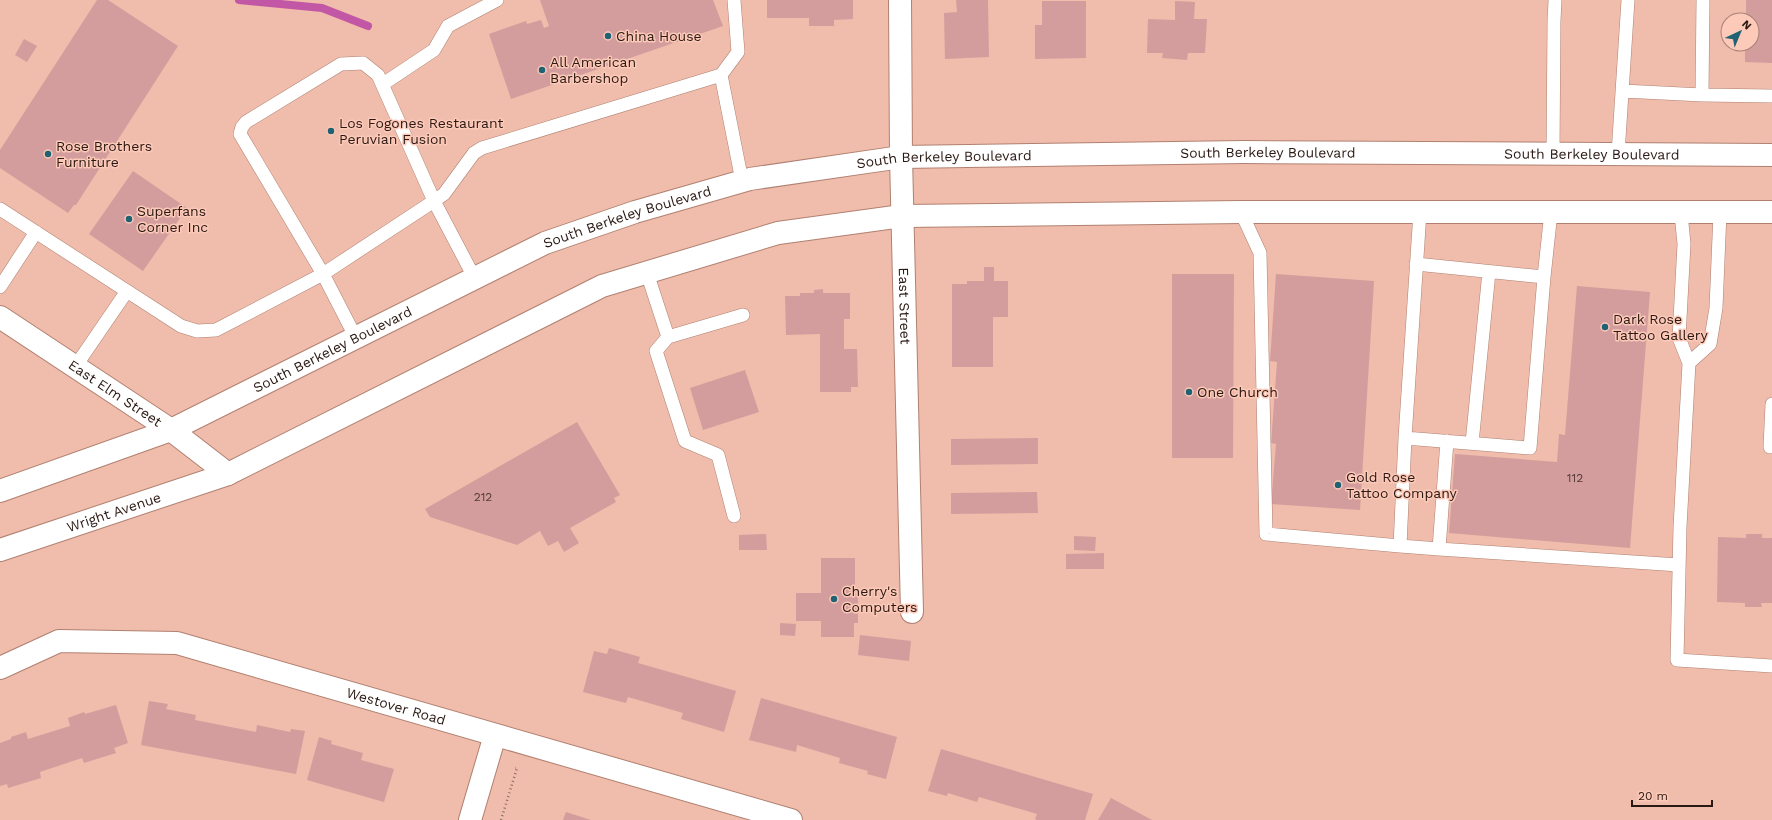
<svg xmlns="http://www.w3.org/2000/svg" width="1772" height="820" font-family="'Work Sans',sans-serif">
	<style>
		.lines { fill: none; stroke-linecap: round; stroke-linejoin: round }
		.stream { stroke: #c258a5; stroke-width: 8 }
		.building { fill: #d39d9d }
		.service-casing { stroke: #b08171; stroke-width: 14 }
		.minor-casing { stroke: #b08171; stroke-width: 24 }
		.tertiary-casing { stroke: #b08171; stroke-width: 24 }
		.path { stroke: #8d6a5f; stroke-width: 2.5; stroke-dasharray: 1 3; stroke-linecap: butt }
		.service { stroke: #fff; stroke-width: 13 }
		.minor { stroke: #fff; stroke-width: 22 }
		.tertiary { stroke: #fff; stroke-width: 22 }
		.poi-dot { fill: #1e6274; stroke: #fdc9b8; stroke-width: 1.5 }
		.labels { text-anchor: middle; stroke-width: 3; stroke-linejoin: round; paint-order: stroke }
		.number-label { font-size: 12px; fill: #543935 }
		.poi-label { font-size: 14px; fill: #2a1812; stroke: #fdc9b8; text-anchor: start }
		.street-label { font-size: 14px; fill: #2a1812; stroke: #fdc9b8 }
	</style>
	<rect width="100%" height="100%" fill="#f0bcab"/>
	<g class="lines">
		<path class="stream" d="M239 0 322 8 368 26"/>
	</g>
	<path class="building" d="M97 0H108L178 46 76 205H74L68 213 0 168V150Z
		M540 0H713L723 26 511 99 489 34 526 21 527 24 541 20 544 28 549 26Z
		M767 0H853V19L834 20V26H809V18H767Z
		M956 0H988L989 57 945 59 944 13 957 12Z
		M1746 0H1772V63L1745 62V44H1752V20H1746Z
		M1042 1H1086V58L1035 59V25H1042Z
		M1175 1 1195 2 1194 19H1207L1205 53H1188L1187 60 1162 58 1163 53H1147L1148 19 1175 20Z
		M24 39 37 46 27 62 15 55Z
		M133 171 187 208 143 271 89 234Z
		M984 267H994V281H1008V317H993V367H952V284H967V281H984Z
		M1172 274H1234L1233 458H1172Z
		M1276 274 1374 281 1360 510 1271 504 1276 444 1271 443 1277 362 1270 361Z
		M1577 286 1650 292 1630 548 1449 533 1455 454 1557 462 1559 434 1565 435Z
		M823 289V293H850V319H844V349H857L858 387H851V392H820V334L786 335 785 296H800V293H814V290Z
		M745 370 759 412 703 430 690 388Z
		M577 422 620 495 614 498 616 502 570 528 579 543 564 552 558 541 548 546 540 531 517 545 430 517 425 509Z
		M1038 438V464L951 465V439Z
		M1037 492 1038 513 951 514V493Z
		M766 534 767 550H739V535Z
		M1746 534H1762V538H1772V603H1761L1762 607H1745V603L1717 602 1718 537 1746 538Z
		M1074 536 1096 537 1095 551 1074 550Z
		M1104 553V569H1066V554Z
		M821 558H855V590H858V623H854V637H821V621H796V593H821Z
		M780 623 796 624 795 636 780 635Z
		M860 635 911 641 909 661 858 655Z
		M609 648 640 657 638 663 736 691 724 732 681 719 683 713 628 697 626 703 583 692 594 651 607 654Z
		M761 698 897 737 886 779 867 774 868 771 839 763 840 758 797 745 796 752 749 740Z
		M149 701 168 704 166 709 196 715 195 720 256 732 257 725 290 732 291 729 305 731 296 774 141 745Z
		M116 705 128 743 114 748 116 753 84 763 82 758 40 772 41 778 8 788 7 784 0 786V743L11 739V737L26 732 28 739 70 726 68 718 84 712 85 714Z
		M319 737 332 741 331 744 363 753 361 760 394 769 384 802 307 780Z
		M941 749 1093 794 1085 820H1037L1035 819 1037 814 979 797 977 802 948 793 947 796 928 791Z
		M1111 798 1152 820H1098Z
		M566 812 591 820H563Z"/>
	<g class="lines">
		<g class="service-casing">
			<path id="service" d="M721 75 738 52 734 0
				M383 84 434 50 448 26 497 0
				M1623 91 1702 95 1772 96
				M1702 95 1703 0
				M1553 154 1554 21 1555 0
				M1618 154 1628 0
				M0 209 181 326 197 331 216 330 323 274 434 201 444 194 474 153 482 148 721 75 742 181
				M1241 212 1260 253 1266 534 1400 546
				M1420 212 1405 438 1400 546 1439 549
				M1681 213 1684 244 1679 338 1689 363 1680 527 1677 660 1772 666
				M647 273 668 337 656 351 685 441 718 455 734 516
				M1544 277 1551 212
				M0 287 36 232
				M668 337 743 315
				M356 338 323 274 240 134 242 127 246 122 341 64 363 63 378 75 434 201 474 277
				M1689 363 1710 344 1716 308 1720 213
				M75 367 127 291
				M1405 438 1530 448 1544 277 1416 264
				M1447 441 1439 549 1679 565
				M1472 443 1489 272
				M1770 447 1772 404"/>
		</g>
		<g class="minor-casing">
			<g id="minor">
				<path id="s1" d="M900 0 901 157 912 612"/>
				<path id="s2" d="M0 668 59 641 177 643 791 820"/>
				<path d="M470 820 495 735"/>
			</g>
		</g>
		<g class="tertiary-casing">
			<g id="tertiary">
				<path id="s3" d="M0 317 171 430 228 474"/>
				<path id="s4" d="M0 491 171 430 545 243 635 212 750 179 901 157 1244 152 1772 155"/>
				<path id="s5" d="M0 550 228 474 602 286 778 233 902 216 1241 212H1772"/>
			</g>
		</g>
		<path class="path" d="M501 820 517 768H515"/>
		<use href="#service" class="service"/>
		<use href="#minor" class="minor"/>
		<use href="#tertiary" class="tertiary"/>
	</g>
	<g class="poi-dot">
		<circle cx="608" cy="36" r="4"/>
		<circle cx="542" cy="70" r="4"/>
		<circle cx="331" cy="131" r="4"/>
		<circle cx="48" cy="154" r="4"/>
		<circle cx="129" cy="219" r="4"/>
		<circle cx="1605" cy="327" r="4"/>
		<circle cx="1189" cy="392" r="4"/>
		<circle cx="1338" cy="485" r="4"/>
		<circle cx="834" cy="599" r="4"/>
	</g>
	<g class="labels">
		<g class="number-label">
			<text x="1575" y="482">112</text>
			<text x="483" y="501">212</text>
		</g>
		<g class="poi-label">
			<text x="616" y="41">China House</text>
			<text x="550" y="67">All American<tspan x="550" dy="16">Barbershop</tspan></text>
			<text x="339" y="128">Los Fogones Restaurant<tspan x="339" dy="16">Peruvian Fusion</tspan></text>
			<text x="56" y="151">Rose Brothers<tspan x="56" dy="16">Furniture</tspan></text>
			<text x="137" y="216">Superfans<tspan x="137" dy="16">Corner Inc</tspan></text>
			<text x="1613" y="324">Dark Rose<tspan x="1613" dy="16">Tattoo Gallery</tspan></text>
			<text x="1197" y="397">One Church</text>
			<text x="1346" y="482">Gold Rose<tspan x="1346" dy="16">Tattoo Company</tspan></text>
			<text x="842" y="596">Cherry's<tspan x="842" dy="16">Computers</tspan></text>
		</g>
		<g class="street-label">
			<text dy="5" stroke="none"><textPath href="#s4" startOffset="1334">South Berkeley Boulevard</textPath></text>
			<text dy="5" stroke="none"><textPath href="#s4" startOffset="1658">South Berkeley Boulevard</textPath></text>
			<text dy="5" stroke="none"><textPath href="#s4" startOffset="1010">South Berkeley Boulevard</textPath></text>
			<text dy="5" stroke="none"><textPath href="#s4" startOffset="686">South Berkeley Boulevard</textPath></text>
			<text dy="5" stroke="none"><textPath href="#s1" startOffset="306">East Street</textPath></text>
			<text dy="5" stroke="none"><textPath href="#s4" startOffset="362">South Berkeley Boulevard</textPath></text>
			<text dy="5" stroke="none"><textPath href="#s3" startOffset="138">East Elm Street</textPath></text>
			<text dy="5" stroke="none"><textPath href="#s5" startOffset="120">Wright Avenue</textPath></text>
			<text dy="5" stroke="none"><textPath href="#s2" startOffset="411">Westover Road</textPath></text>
		</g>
	</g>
	<g transform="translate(1740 32) rotate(44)"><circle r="19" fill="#fdc9b8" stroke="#a98276"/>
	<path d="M0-3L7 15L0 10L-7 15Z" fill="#1e6274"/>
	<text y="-6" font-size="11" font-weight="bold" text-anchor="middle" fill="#2a1812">N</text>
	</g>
	<path d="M1632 800v6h80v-6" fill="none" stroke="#2a1812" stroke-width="2"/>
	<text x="1638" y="800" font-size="12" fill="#2a1812" stroke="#fdc9b8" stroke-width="3" paint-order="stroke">20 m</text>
</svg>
